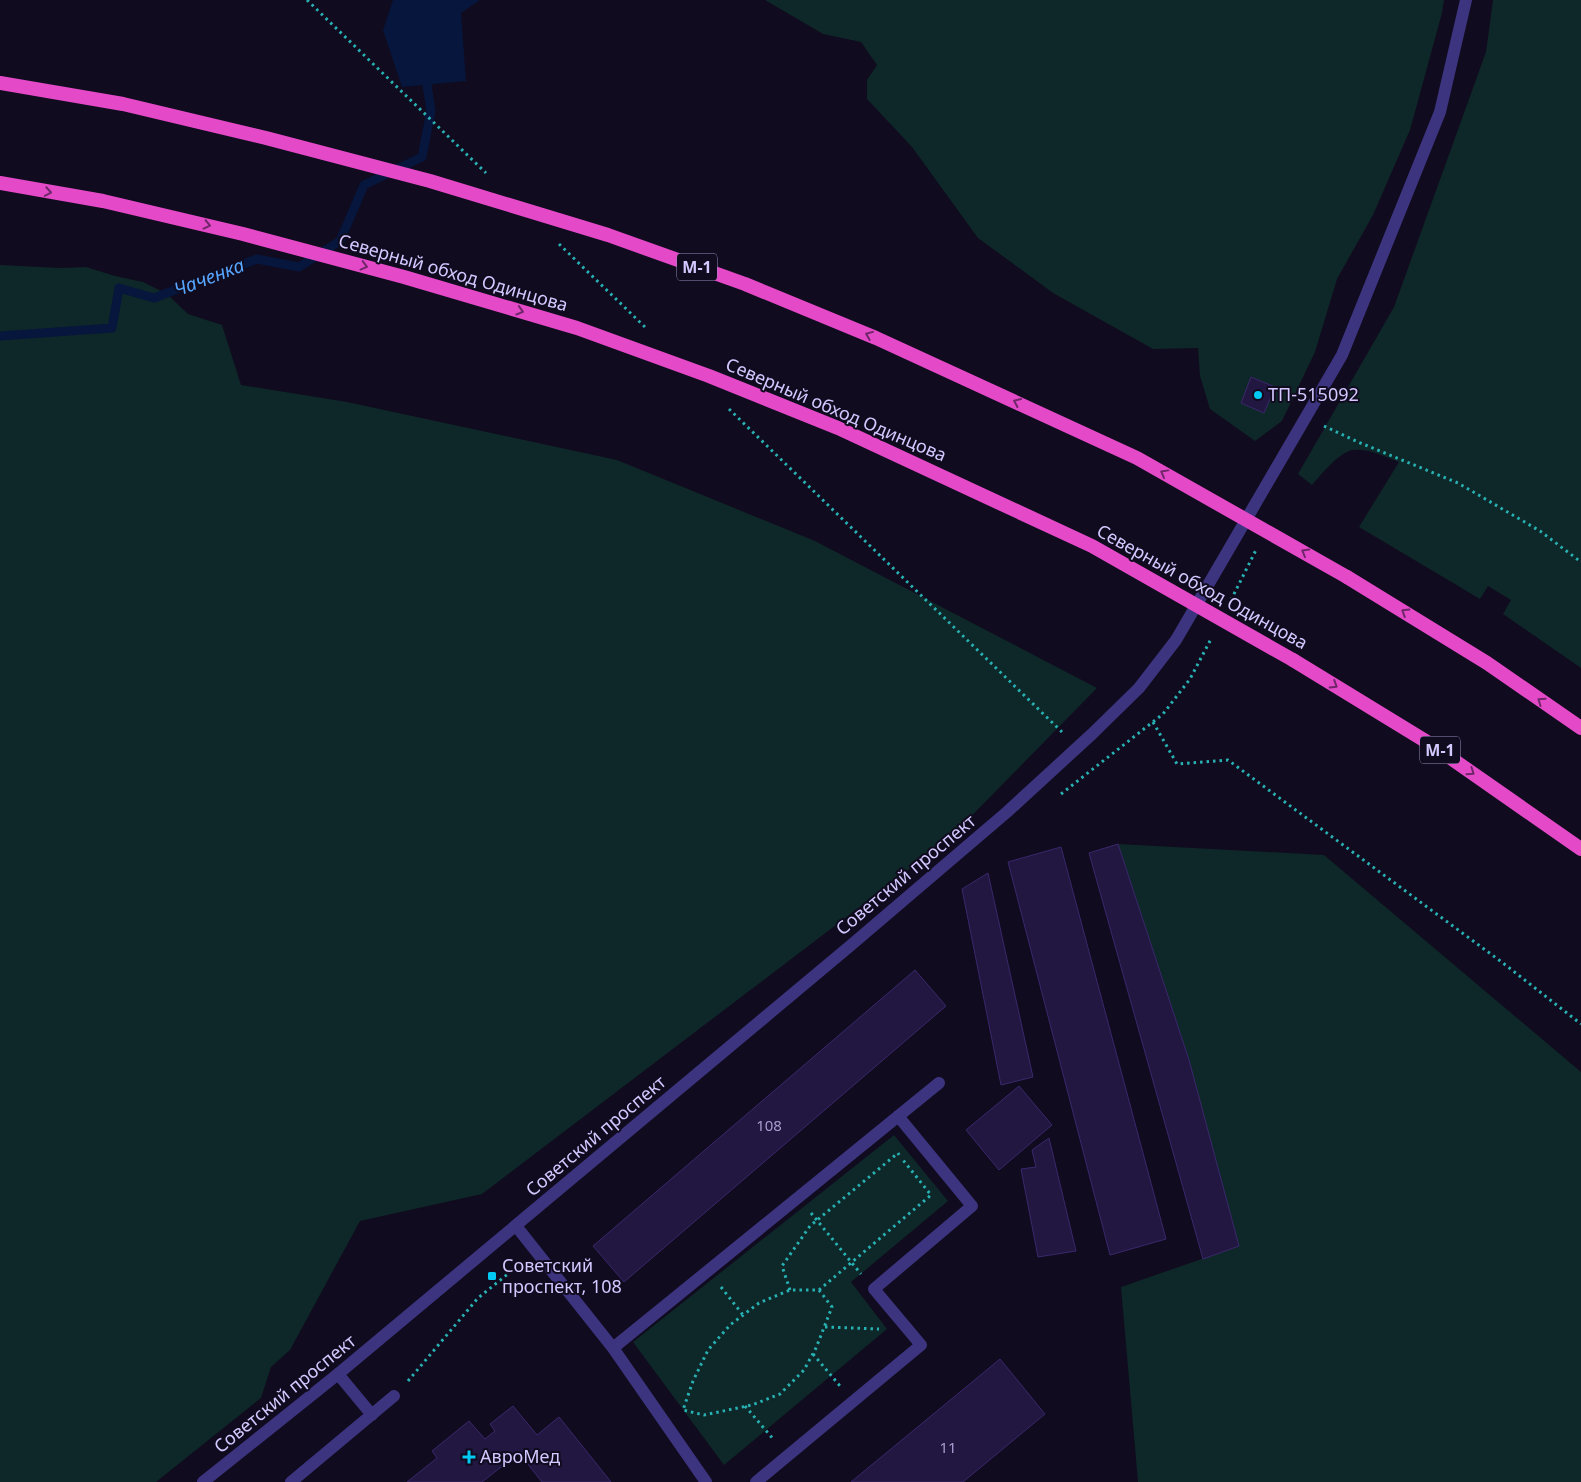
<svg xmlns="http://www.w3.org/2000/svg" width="1581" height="1482" font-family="'Noto Sans',sans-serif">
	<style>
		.green { fill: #0e2728 }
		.water { fill: #07163c }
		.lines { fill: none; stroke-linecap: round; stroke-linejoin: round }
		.stream { stroke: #07163c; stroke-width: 9 }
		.building { fill: #221740; stroke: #3a286d }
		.path { stroke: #28b1b3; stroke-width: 3; stroke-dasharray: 2.5 4; stroke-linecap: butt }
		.service { stroke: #3c347f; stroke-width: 12 }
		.tertiary { stroke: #3c347f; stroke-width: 12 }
		.trunk { stroke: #e449c8; stroke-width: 14 }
		.trunk-bridge { stroke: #e449c8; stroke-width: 14 }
		.oneway { stroke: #6f276a }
		.poi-dot { fill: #00c9f3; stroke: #100b1e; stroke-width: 2 }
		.labels { text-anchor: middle; stroke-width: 4; stroke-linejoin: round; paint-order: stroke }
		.number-label { font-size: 15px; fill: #a79ccf }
		.shield { fill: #100b1e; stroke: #988fbc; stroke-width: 1 }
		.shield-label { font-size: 16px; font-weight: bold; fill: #d3c8ff }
		.street-label { font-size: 18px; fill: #d3c8ff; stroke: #100b1e }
		.poi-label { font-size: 18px; fill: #d3c8ff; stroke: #100b1e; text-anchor: start }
		.water-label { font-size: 19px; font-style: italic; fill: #56a5ff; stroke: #100b1e }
	</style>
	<rect width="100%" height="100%" fill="#100b1e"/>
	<path class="green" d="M765 0H1444L1442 13 1410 130 1373 215 1337 279 1315 352 1282 421 1255 441 1210 409 1200 376 1198 348 1153 349 1053 293 978 238 912 147 867 99V80L877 65 861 42 823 34Z
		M1493 0H1581V668L1503 614 1511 600 1488 586 1480 599 1359 527 1399 462C1385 457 1369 448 1353 450 1339 452 1321 475 1312 485L1298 474 1394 307 1486 52Z
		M0 265 60 268 86 267 115 276 143 282 167 294 188 314 222 325 241 385 347 402 617 460 815 541 1097 688 949 839 482 1194 360 1221 290 1350 271 1367 261 1398 156 1482H0Z
		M1118 844 1324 855 1581 1072V1482H1138L1121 1287 1239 1246 1189 1060Z
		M894 1135 948 1201 851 1282 887 1329 724 1465 633 1342Z"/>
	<path class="water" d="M393 0H480L461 13 466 81 402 87 383 30Z"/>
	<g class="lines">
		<path class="stream" d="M0 336 112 328 119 288 154 298 257 259 299 267 340 241 364 185 422 157 431 111 427 85V75"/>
	</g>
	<path class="building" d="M1251 377 1275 387 1264 413 1241 403Z
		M1118 844 1189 1060 1239 1246 1203 1259 1089 853Z
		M1061 847 1166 1239 1110 1255 1008 862Z
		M988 873 1033 1077 1001 1085 962 889Z
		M915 970 946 1006 624 1282 593 1246Z
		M1019 1086 1052 1125 999 1170 966 1130Z
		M1049 1138 1076 1251 1038 1257 1021 1169 1036 1167 1032 1150Z
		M1000 1359 1045 1414 963 1482H851Z
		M513 1406 537 1435 559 1417 611 1482H542L519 1453 482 1482H407L437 1458 432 1451 469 1421 485 1439 495 1431 490 1424Z"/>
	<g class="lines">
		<path class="path" d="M307 0 486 173
			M559 244 646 328
			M729 409 1062 732
			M1324 426 1358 442 1458 483 1540 531 1581 562
			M1231 600 1256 550
			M1153 722 1177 764 1228 760 1503 963 1581 1024
			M1061 794 1163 714 1190 679 1211 639
			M811 1213 861 1274
			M721 1287 743 1315
			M790 1290 782 1266 810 1226 898 1153 899 1155
			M819 1290 832 1307 816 1348 804 1370 780 1394 752 1405 704 1415 683 1410 693 1381 708 1350 730 1325 759 1303 790 1290H819L931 1195 903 1160
			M825 1327 879 1329
			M813 1354 840 1386
			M408 1381 478 1298 519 1265
			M745 1406 774 1440"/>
		<path class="service" d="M516 1226 613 1348 706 1482
			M613 1348 939 1083
			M338 1374 372 1415
			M291 1482 394 1396
			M756 1482 921 1345 874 1289 972 1206 898 1116"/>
		<path class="tertiary" d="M203 1482 338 1374 850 946 1007 812 1092 734 1139 688 1176 640 1342 355 1440 112 1466 0"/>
		<path class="trunk" d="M1347 577 1487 663 1581 728
			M1293 660 1432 745 1581 849"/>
		<path class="trunk-bridge" d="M0 83 123 104 266 138 430 181 608 235 745 284 876 338 1137 458 1347 577
			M0 183 103 201 243 234 404 277 577 328 709 376 838 428 1092 546 1293 660"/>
	</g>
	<defs><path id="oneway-chevron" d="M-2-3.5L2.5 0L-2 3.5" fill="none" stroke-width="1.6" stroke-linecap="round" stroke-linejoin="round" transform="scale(1.25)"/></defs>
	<g class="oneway">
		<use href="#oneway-chevron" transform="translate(48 192) rotate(10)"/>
		<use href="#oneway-chevron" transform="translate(207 225) rotate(13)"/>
		<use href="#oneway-chevron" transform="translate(364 266) rotate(15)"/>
		<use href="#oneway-chevron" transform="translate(520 311) rotate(17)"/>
		<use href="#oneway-chevron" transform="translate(869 335) rotate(-158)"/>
		<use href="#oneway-chevron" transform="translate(1017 402) rotate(-155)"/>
		<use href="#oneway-chevron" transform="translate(1164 473) rotate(-151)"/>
		<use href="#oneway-chevron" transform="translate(1305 552) rotate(-150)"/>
		<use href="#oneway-chevron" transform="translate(1405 612) rotate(-148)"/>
		<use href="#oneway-chevron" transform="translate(1334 685) rotate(32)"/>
		<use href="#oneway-chevron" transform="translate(1541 701) rotate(-145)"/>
		<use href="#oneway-chevron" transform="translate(1471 772) rotate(35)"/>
	</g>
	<g class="poi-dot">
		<circle cx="1258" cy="395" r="5"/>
		<rect x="487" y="1271" width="10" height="10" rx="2.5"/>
		<path d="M466.5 1449.5h5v5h5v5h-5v5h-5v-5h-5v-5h5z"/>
	</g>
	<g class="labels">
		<g class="number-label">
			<text x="769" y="1131">108</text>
			<text x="948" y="1453">11</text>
		</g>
		<g class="shield">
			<rect x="677" y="253.5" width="40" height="27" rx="4"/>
			<rect x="1420" y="736.5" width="40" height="27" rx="4"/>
		</g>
		<g class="shield-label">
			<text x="697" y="273">М-1</text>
			<text x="1440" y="756">М-1</text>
		</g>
		<g class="street-label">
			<text transform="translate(453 273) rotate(16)" y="6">Северный обход Одинцова</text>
			<text transform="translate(836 410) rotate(23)" y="6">Северный обход Одинцова</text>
			<text transform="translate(1202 587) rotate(29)" y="6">Северный обход Одинцова</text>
			<text transform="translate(906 875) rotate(-40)" y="6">Советский проспект</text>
			<text transform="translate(596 1136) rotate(-40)" y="6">Советский проспект</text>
			<text transform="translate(285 1394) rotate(-39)" y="6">Советский проспект</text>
		</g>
		<g class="poi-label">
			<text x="1268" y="401">ТП-515092</text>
			<text x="502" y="1272">Советский<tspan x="502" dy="21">проспект, 108</tspan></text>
			<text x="480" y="1463">АвроМед</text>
		</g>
		<g class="water-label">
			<text transform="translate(209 277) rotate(-21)" y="7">Чаченка</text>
		</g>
	</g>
</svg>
